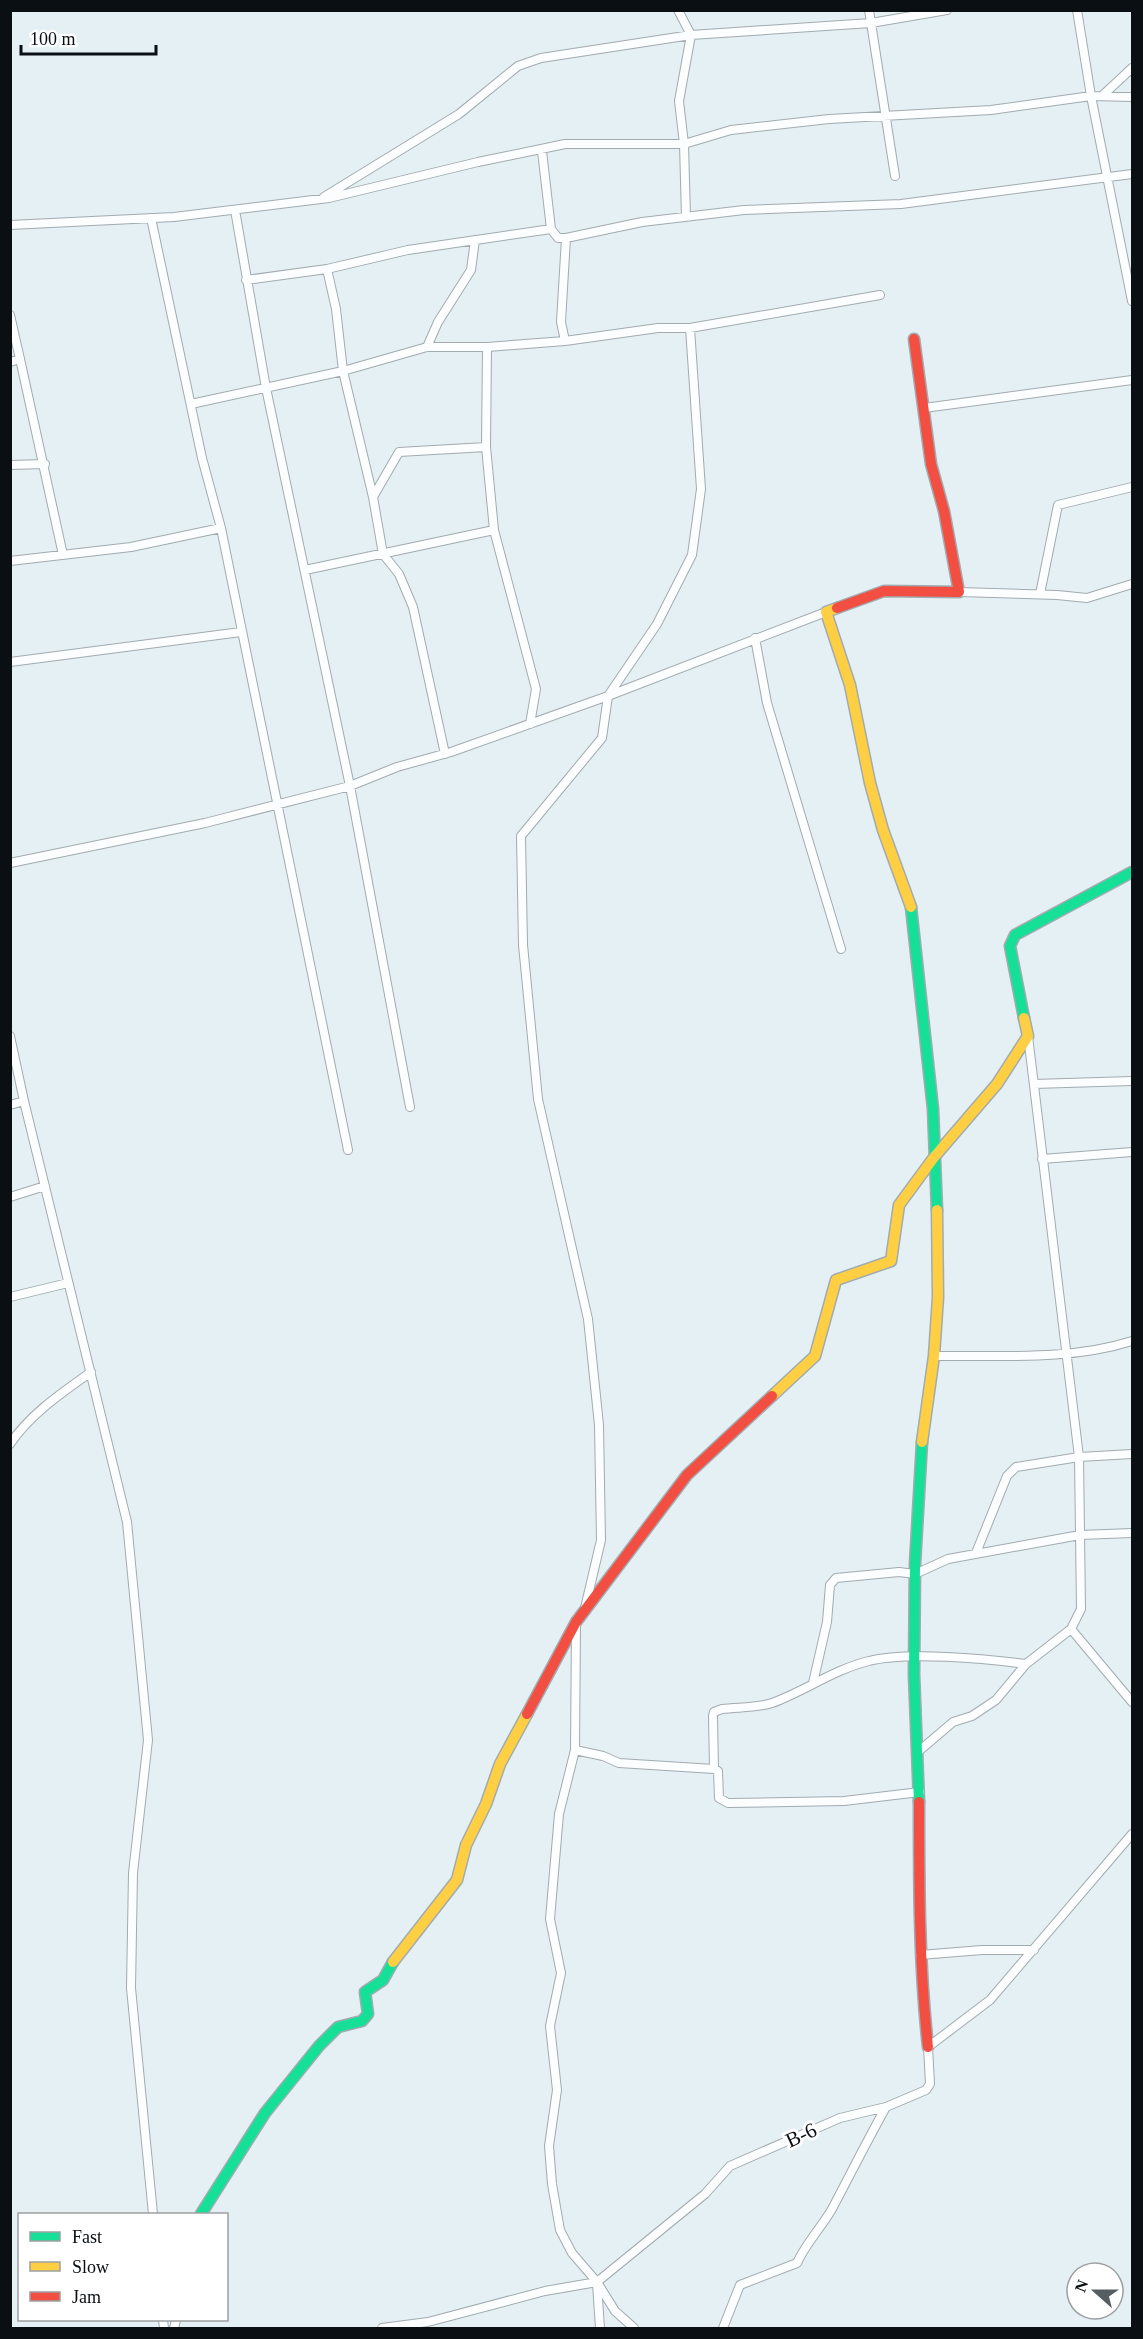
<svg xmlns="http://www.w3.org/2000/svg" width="1143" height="2339" font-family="Georgia,serif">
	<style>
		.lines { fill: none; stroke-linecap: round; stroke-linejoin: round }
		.street-casing { stroke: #a2abaf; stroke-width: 10 }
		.fast-casing { stroke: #a2abaf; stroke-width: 13 }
		.slow-casing { stroke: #a2abaf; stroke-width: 13 }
		.jam-casing { stroke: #a2abaf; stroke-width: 13 }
		.street { stroke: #fbfdfe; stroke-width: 8 }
		.fast { stroke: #16e098; stroke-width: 10 }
		.slow { stroke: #ffcf43; stroke-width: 10 }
		.jam { stroke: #f24e42; stroke-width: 10 }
		.labels { text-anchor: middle; stroke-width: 6; stroke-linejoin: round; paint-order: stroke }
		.street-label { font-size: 21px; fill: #090f13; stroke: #fff }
	</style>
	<rect width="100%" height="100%" fill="#e5f0f5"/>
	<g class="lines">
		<g class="street-casing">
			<path id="street" d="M678 10 691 35 679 101 684 144 686 217
				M869 10 895 176
				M1077 10 1091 96 1132 301
				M1102 96 1132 68
				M542 151 551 229
				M324 197 459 114 518 66 541 58 691 35 871 23 947 10
				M235 210 266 388 350 786 410 1107
				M10 225 174 217 329 198 478 162 565 144H684L731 130 829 119 991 110 1091 96 1132 97
				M566 238 642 222 744 210 901 204 1132 174
				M327 269 336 309 343 371 373 497
				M246 280 327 269 408 250 551 229 558 238H566L561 322 565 341
				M10 315 20 359
				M427 347 438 322 471 270 475 240
				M487 347 565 341 658 328H690L880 295
				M10 362 20 359 63 555
				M191 404 343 371 427 347H487L486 447 399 452 373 497 383 554 399 574 413 607 445 754
				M924 408 1132 380
				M486 447 494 530 536 689 530 724
				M10 465 45 464
				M221 528 348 1150
				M10 561 131 547 221 528 202 458 151 218
				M305 570 494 530
				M959 592 1057 595 1087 598 1132 584
				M1040 594 1058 505 1132 487
				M755 638 767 703 841 949
				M10 662 241 632
				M10 863 205 823 350 786 397 767 451 752 608 696 826 612
				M10 1036 24 1101 127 1522 148 1740 133 1873 131 1988 153 2214
				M1034 1084 1132 1081
				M10 1105 24 1101
				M1042 1159 1132 1152
				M10 1197 45 1186
				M10 1297 68 1283
				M934 1356C1000 1355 1069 1361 1132 1341
				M10 1444C30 1414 63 1392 91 1372
				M976 1553 1007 1476 1016 1467 1079 1457 1132 1454
				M585 1608 601 1540 599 1425 588 1319 538 1099 523 945 521 836 602 738 608 696 657 624 692 555 701 489 690 328
				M576 1625 575 1750 559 1814 550 1919 561 1973 550 2026 557 2090 549 2146 552 2184 560 2230 572 2253 597 2282 615 2311 634 2328
				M1071 1629 1132 1702
				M813 1683 827 1622 830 1585 836 1578 899 1572 915 1574 948 1559 1080 1535 1132 1533
				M575 1750 603 1756 619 1763 714 1769 718 1771 719 1798 728 1803 844 1801 920 1792
				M919 1751 953 1722 972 1716 996 1700 1026 1664 1071 1629 1081 1609 1079 1457 1028 1036
				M714 1769 713 1716 714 1712 722 1709C737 1707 757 1708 772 1703 805 1691 835 1669 869 1661 907 1651 987 1659 1026 1664
				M920 1955 982 1950H1034
				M597 2284 600 2328
				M163 2320 164 2328
				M174 2328 176 2320
				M382 2328 428 2322 545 2291 597 2282 705 2194 730 2166 840 2118 886 2107 926 2090 930 2084 928 2047 990 2000 1132 1834
				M723 2328 740 2285 797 2263C806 2243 821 2228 832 2209 850 2175 867 2141 886 2107"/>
		</g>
		<g class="fast-casing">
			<path id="fast" d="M911 907 933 1109 937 1210
				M1024 1018 1010 946 1015 935 1132 872
				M919 1802 914 1674 915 1564 922 1442
				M201 2214 265 2113 319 2046 338 2027 362 2021 368 2014 365 1992 383 1980 393 1962"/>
		</g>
		<g class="slow-casing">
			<path id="slow" d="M837 608 826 612 850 685 870 783 883 830 911 907
				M772 1396 815 1356 836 1280 891 1261 899 1205 935 1156 997 1084 1028 1036 1024 1018
				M922 1442 934 1356 938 1297 937 1210
				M393 1962 457 1880 466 1845 486 1804 500 1764 527 1714"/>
		</g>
		<g class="jam-casing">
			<path id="jam" d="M837 608 884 591 959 592 944 511 931 464 914 339
				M527 1714 576 1622 687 1475 772 1396
				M919 1802C919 1884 919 1965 928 2047"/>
		</g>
		<use href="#street" class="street"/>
		<use href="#fast" class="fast"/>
		<use href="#slow" class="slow"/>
		<use href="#jam" class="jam"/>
	</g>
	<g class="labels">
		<g class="street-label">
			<text transform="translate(801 2135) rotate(-25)" y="7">B-6</text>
		</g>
	</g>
	<rect width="1143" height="2339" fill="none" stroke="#090f13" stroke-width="24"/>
	<rect x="18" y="2213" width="210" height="108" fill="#ffffff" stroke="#9d9fa1" stroke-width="1.5"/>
	<rect x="30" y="2232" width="30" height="9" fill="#16e098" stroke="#9d9fa1" stroke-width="1.5"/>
	<text x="72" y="2243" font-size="18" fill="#090f13">Fast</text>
	<rect x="30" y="2262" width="30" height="9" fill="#ffcf43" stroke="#9d9fa1" stroke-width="1.5"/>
	<text x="72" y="2273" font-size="18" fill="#090f13">Slow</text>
	<rect x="30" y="2292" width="30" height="9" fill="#f24e42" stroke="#9d9fa1" stroke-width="1.5"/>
	<text x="72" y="2303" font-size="18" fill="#090f13">Jam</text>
	<g transform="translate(1095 2291) rotate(291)"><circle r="28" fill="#ffffff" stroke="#9d9fa1" stroke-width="1.5"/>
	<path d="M0-4.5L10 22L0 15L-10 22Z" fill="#565e62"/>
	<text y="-9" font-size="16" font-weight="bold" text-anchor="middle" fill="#090f13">N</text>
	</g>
	<path d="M21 45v9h135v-9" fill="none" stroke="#090f13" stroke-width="3"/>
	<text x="30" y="45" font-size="18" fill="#090f13" stroke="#ffffff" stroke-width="4.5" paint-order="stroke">100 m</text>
</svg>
